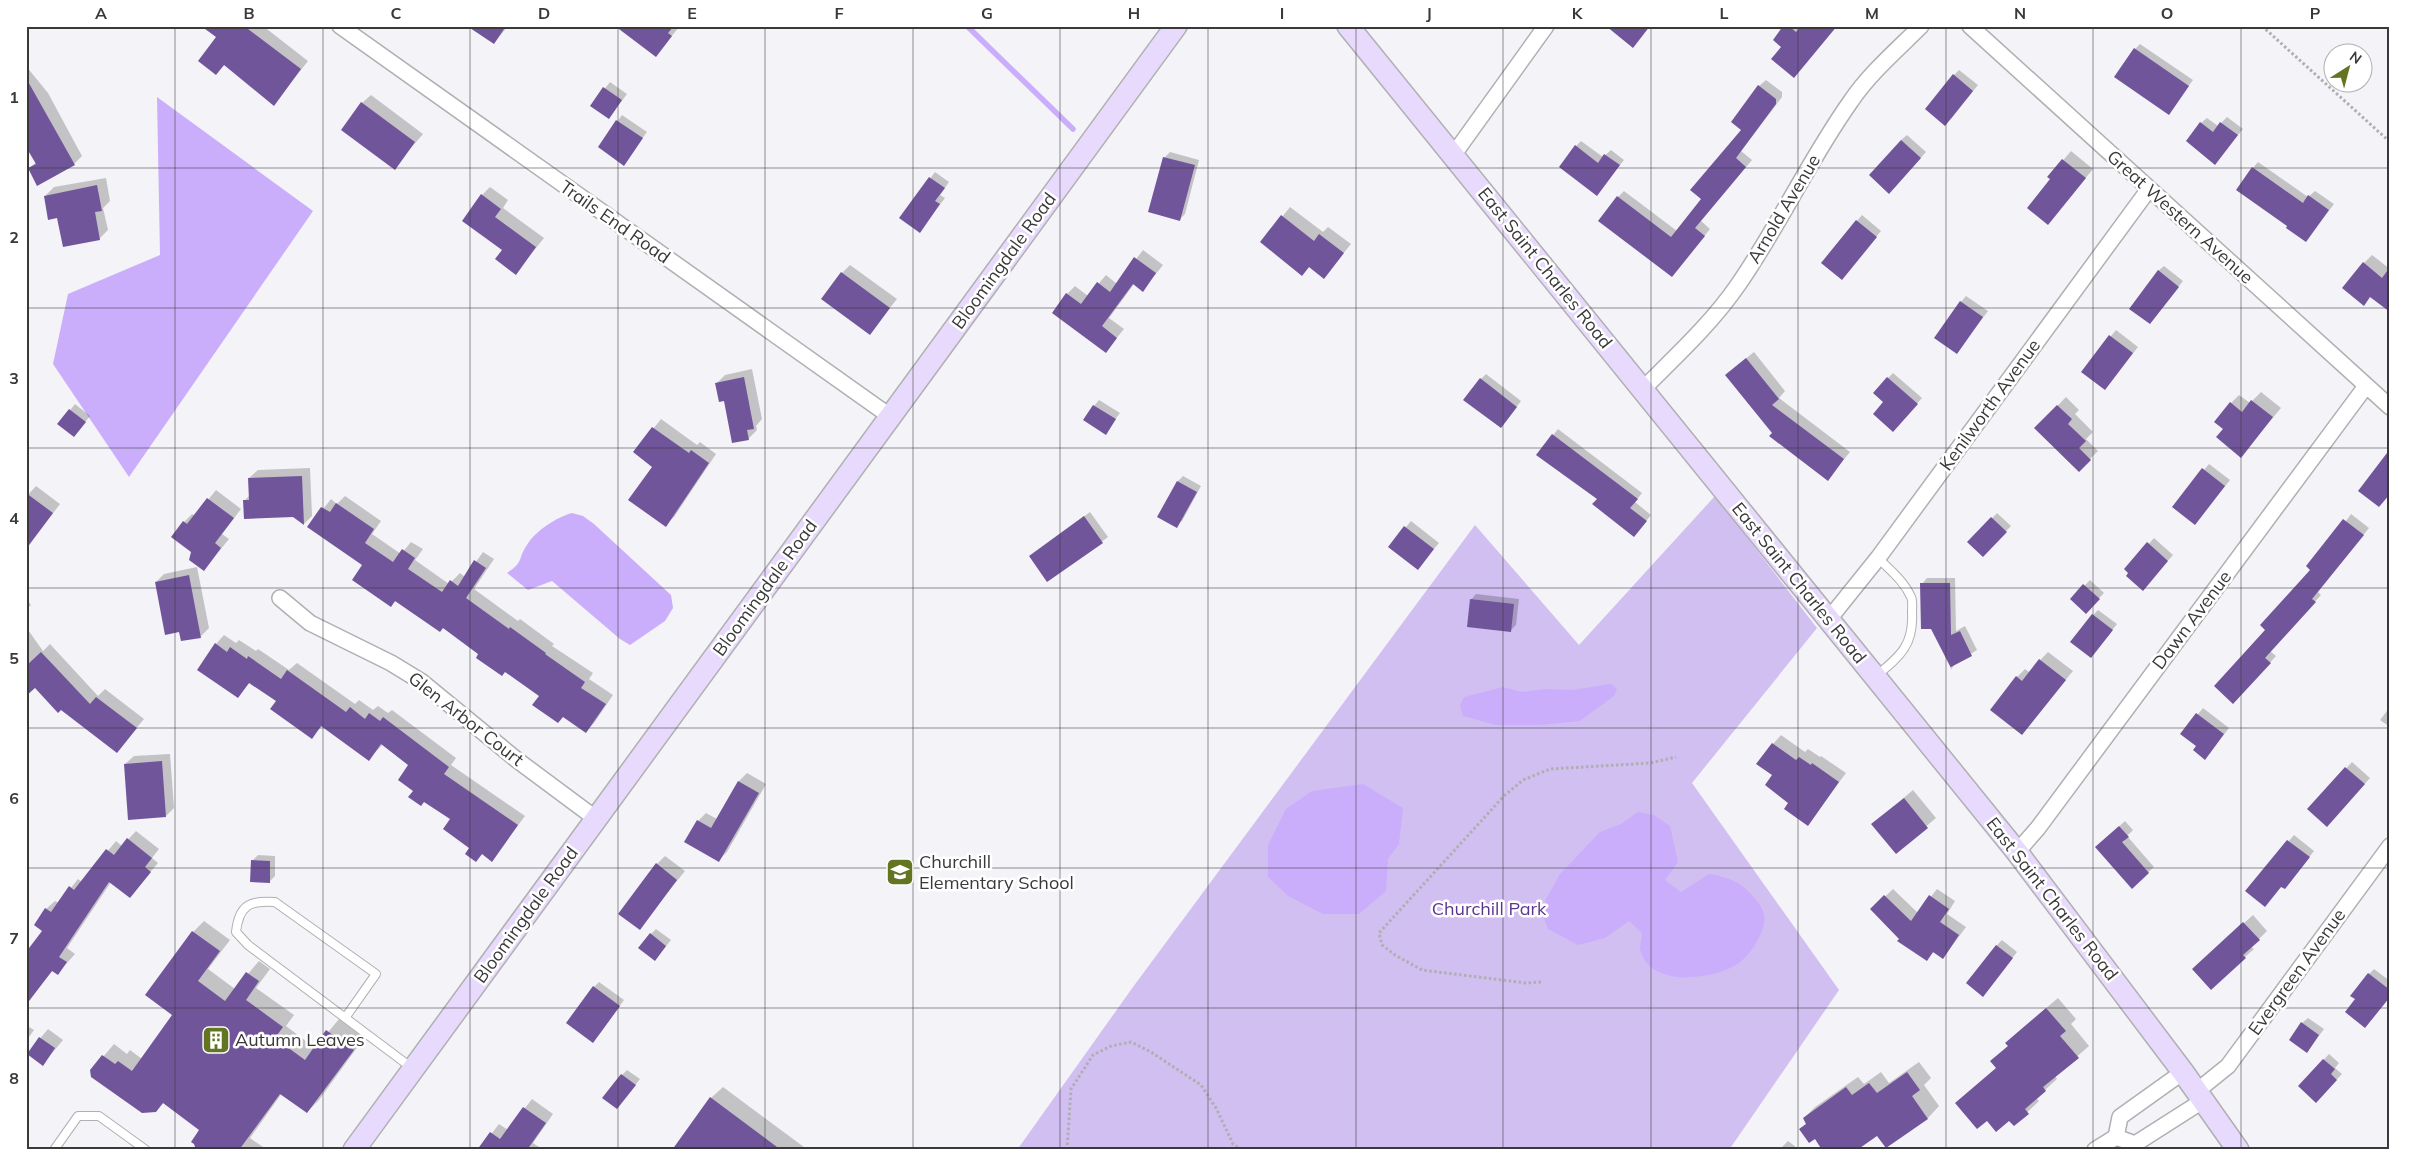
<svg xmlns="http://www.w3.org/2000/svg" width="2416" height="1176" font-family="Mulish,sans-serif">
	<style>
		.green { fill: #d1bff1 }
		.water { fill: #cbaefb }
		.shadow { fill: #0003 }
		.lines { fill: none; stroke-linecap: round; stroke-linejoin: round }
		.stream { stroke: #cbaefb; stroke-width: 5.5 }
		.building { fill: #71559b }
		.lane-casing { stroke: #b0afb2; stroke-width: 10 }
		.street-casing { stroke: #b0afb2; stroke-width: 18 }
		.secondary-casing { stroke: #b0afb2; stroke-width: 24 }
		.path { stroke: #afaeb1; stroke-width: 3; stroke-dasharray: 2.5 2.5; stroke-linecap: butt }
		.lane { stroke: #fff; stroke-width: 8 }
		.street { stroke: #fff; stroke-width: 15 }
		.secondary { stroke: #e8dafc; stroke-width: 21 }
		.grid { fill: none; stroke: #39393a; stroke-width: 1; stroke-opacity: 0.55 }
		.labels { text-anchor: middle; stroke-width: 5; stroke-linejoin: round; paint-order: stroke }
		.street-label { font-size: 18px; fill: #39393a; stroke: #fff }
		.poi-label { font-size: 18px; fill: #39393a; stroke: #fff; text-anchor: start }
		.park-label { font-size: 18px; fill: #5c368d; stroke: #fff }
		.neatline { fill: none; stroke: #39393a; stroke-width: 2 }
		.grid-label { font-size: 16px; text-anchor: middle; font-weight: bold; fill: #39393a }
	</style>
	<rect width="100%" height="100%" fill="#f4f3f7"/>
	<path class="green" d="M1715 496 1817 628 1692 783 1839 990 1729 1150H1017L1133 987 1475 525 1579 645Z"/>
	<path class="water" d="M157 97 313 211 129 477 53 364 68 294 160 255Z
		M572 513 583 516 594 524 671 595 673 608 665 621 630 645 620 639 552 581 528 590 507 573C525 561 517 559 527 545 535 531 557 517 572 513Z
		M1611 684 1617 689 1614 696 1580 721 1541 725H1496L1463 716 1460 706 1464 697 1503 687 1522 692 1547 689 1572 690Z
		M1363 784 1403 808 1399 844 1388 859 1386 891 1359 914H1323L1288 896 1268 877V845L1286 809 1312 791Z
		M1638 812 1654 815 1670 826 1678 862 1665 880 1681 892 1709 874C1732 878 1743 883 1757 901 1766 911 1766 921 1761 933 1757 944 1746 959 1736 965 1711 980 1647 988 1640 948 1640 944 1642 938 1642 933L1629 921 1605 938 1578 945 1548 929 1543 916 1546 899 1560 874 1600 832 1621 824Z"/>
	<path class="shadow" d="M216 26H263L308 61 274 104 225 64 216 73 218 37Z
		M480 26H508L494 43Z
		M631 26H678L679 27 656 56Z
		M1785 26H1837L1794 77 1783 46Z
		M2140 44 2193 80 2169 113 2135 49Z
		M26 66 48 93 82 156 74 164 29 169 36 162 26 144Z
		M1959 70 1978 85 1951 119 1954 75Z
		M1766 80 1782 92V97L1741 151 1752 160 1701 221 1710 229 1678 269 1618 197 1624 191 1677 231 1703 199 1743 130 1759 86Z
		M610 82 627 94 609 118 591 106Z
		M371 95 423 134 394 168 362 103Z
		M622 115 647 132 624 164 599 147Z
		M2227 117 2243 129 2215 163 2201 123 2207 118 2218 126Z
		M1907 135 1926 152 1895 187 1901 140Z
		M1581 141 1603 157 1611 150 1624 160 1597 194 1576 146Z
		M2071 151 2093 169 2048 224 2052 179 2049 177Z
		M1170 152 1199 160 1185 214 1179 220 1164 158Z
		M2258 162 2308 197 2315 191 2334 204 2306 241 2289 225 2253 168Z
		M935 172 949 182 940 195 945 198 920 231 901 218Z
		M106 178 110 201 103 208 108 230 99 239 58 216 45 196 54 187Z
		M490 187 508 200 503 208 544 238 516 273 504 249 482 195Z
		M1290 207 1323 232 1328 227 1351 244 1324 277 1310 266 1302 275 1262 242Z
		M1862 215 1881 231 1842 278 1857 221Z
		M1143 250 1163 265 1143 290 1134 284 1109 318 1124 329 1106 351 1067 294 1075 286 1088 296 1106 275 1117 284Z
		M2372 255 2390 269 2363 304 2364 263Z
		M850 265 897 299 869 334 842 273Z
		M2164 266 2183 281 2150 323 2158 271Z
		M1966 296 1988 311 1957 353 1961 302Z
		M2116 330 2138 347 2110 383 2083 371Z
		M1754 352 1785 391 1779 398 1850 452 1828 479 1774 433 1734 368Z
		M752 369 762 419 756 426 757 430 748 439 717 383 725 375Z
		M1893 373 1922 398 1898 425 1885 402 1888 378Z
		M1486 374 1521 401 1506 421 1481 379Z
		M2261 392 2281 408 2241 456 2224 428 2231 403 2239 395 2250 403Z
		M2066 397 2079 410 2075 414 2093 432 2086 439 2098 451 2079 470 2036 428Z
		M1099 400 1120 413 1105 433 1094 406Z
		M75 404 90 416 79 430 59 424Z
		M661 419 697 445 700 442 716 454 674 517 665 525 654 467 635 452Z
		M1558 429 1642 493 1635 502 1651 515 1634 536 1598 499 1538 454Z
		M2209 464 2230 480 2200 518 2173 507Z
		M310 468 312 516 304 524 293 516 245 500 250 495 249 478 258 470Z
		M1183 476 1201 486 1182 521 1176 526 1158 516 1178 481Z
		M36 486 60 504 26 549V497Z
		M216 490 241 509 222 534 229 539 204 570 184 522 192 514 195 516Z
		M345 496 381 521 372 534 401 554 411 542 423 549 415 560 449 584 460 573 465 577 483 552 494 559 474 589 518 621 520 619 554 644 552 646 593 673 589 679 613 695 594 723 586 731 541 695 443 627 396 601 391 605 364 565 309 527 331 499 337 504Z
		M1090 512 1108 537 1048 581 1030 556Z
		M1997 513 2011 526 1983 555 1969 542Z
		M2351 514 2369 528 2318 592 2321 595 2270 651 2276 656 2239 696 2267 630Z
		M1411 521 1439 543 1418 568 1390 547Z
		M2154 538 2173 555 2148 583 2126 569Z
		M197 567 209 628 200 637 180 630 156 582 164 574Z
		M1927 578H1955L1956 631 1965 626 1977 650 1956 663 1952 668 1932 627 1922 584Z
		M2090 580 2104 593 2086 612 2072 599Z
		M1476 594 1519 599 1516 625 1511 630 1471 600Z
		M26 598 31 605 26 610Z
		M2098 610 2117 624 2096 651 2093 615Z
		M26 627 43 651 50 644 98 696 105 689 144 719 117 751 35 686 26 685Z
		M224 635 236 643 239 640 256 651 258 649 289 670 297 663 355 704 359 700 373 710 378 706 388 713 392 710 456 758 451 765 525 816 492 860 483 853 476 860 471 847 452 819 415 790 410 764 383 744 369 759 323 725 312 737 277 701 250 682 238 696 216 644Z
		M2048 652 2073 671 2022 733 2017 677 2025 669 2029 672Z
		M2390 707V727L2380 720Z
		M2203 708 2229 728 2210 753 2182 734Z
		M1781 735 1805 752 1808 749 1820 757 1821 756 1846 773 1808 824 1790 802 1774 775 1773 744Z
		M170 754 174 808 166 816 125 764 134 756Z
		M2352 762 2370 778 2332 820 2309 809Z
		M747 773 766 784 727 852 719 860 698 821 706 813 717 819 739 781Z
		M1913 790 1936 818 1896 852 1873 824Z
		M2125 821 2133 830 2127 836 2154 867 2132 887 2102 842Z
		M136 831 159 849 152 858 158 863 130 896 111 882 67 948 75 954 58 973 53 970 34 993 26 988V950L28 951 44 930 46 909 55 901 59 903 78 879 82 882 116 841 122 846Z
		M2294 835 2314 851 2290 882 2247 891Z
		M258 855 275 856V876L269 882 252 861Z
		M665 856 685 871 639 928 657 864Z
		M1893 889 1918 913 1937 889 1955 901 1947 914 1966 927 1943 958 1934 952 1926 959 1900 939 1872 909Z
		M2253 915 2267 931 2251 947 2254 949 2245 957 2203 960Z
		M204 921 230 940 208 969 235 989 259 961 270 969 256 988 294 1015 286 1026 315 1048 339 1019 364 1038 319 1100 307 1112 282 1093 250 1138 263 1147 261 1150H197L196 1143 201 1130 164 1102 156 1110 92 1070 114 1044 127 1054 130 1050 142 1059 174 1014 193 932Z
		M656 929 671 940 660 954 651 934Z
		M2002 940 2017 952 1988 990 1996 946Z
		M2374 969 2390 981V997L2357 999 2369 974Z
		M599 982 624 1000 598 1036 594 987Z
		M2058 998 2076 1019 2071 1024 2089 1046 2055 1076 2057 1079 2036 1098 2039 1101 2014 1125 1997 1067 1992 1061 2009 1045 2007 1043 2018 1032Z
		M2308 1018 2324 1029 2307 1052 2302 1023Z
		M26 1025 34 1030 26 1041Z
		M48 1029 63 1040 43 1064 28 1053Z
		M2329 1054 2339 1063 2335 1068 2342 1074 2316 1101 2300 1085Z
		M1919 1062 1931 1078 1924 1085 1939 1106 1928 1118 1886 1147 1877 1134 1815 1137 1801 1129 1807 1123 1804 1118 1815 1107 1858 1077 1864 1084 1881 1072 1889 1083Z
		M627 1070 640 1079 622 1102V1075Z
		M723 1087 808 1150H673L711 1098Z
		M532 1099 553 1114 533 1143 539 1147 538 1150H479L499 1124 508 1130Z
		M1788 1141 1800 1150H1779Z"/>
	<g class="lines">
		<path class="stream" d="M967 26 1073 129"/>
	</g>
	<path class="building" d="M201 26H244L301 69 274 106 224 65 216 75 198 61 216 37Z
		M467 26H506L494 44Z
		M615 26H674L668 33 672 36 656 57Z
		M1606 26H1650L1633 48Z
		M1783 26H1789L1796 32 1801 26H1837L1794 78 1771 59 1781 47 1773 40Z
		M2134 48 2189 86 2169 115 2114 77Z
		M1953 74 1973 91 1945 126 1925 109Z
		M26 78 75 165 37 186 28 168 36 164 26 147Z
		M1758 85 1776 99V104L1736 158 1746 167 1695 228 1705 236 1672 277 1598 221 1617 196 1671 237 1701 199 1690 190 1741 130 1731 122Z
		M603 87 622 100 609 119 590 106Z
		M361 102 415 142 395 170 341 130Z
		M616 120 643 138 624 166 598 147Z
		M2200 122 2213 132 2220 122 2238 135 2215 165 2186 141Z
		M1901 140 1921 158 1889 194 1869 175Z
		M1575 145 1598 163 1604 154 1620 165 1597 196 1559 167Z
		M1163 157 1195 165 1180 221 1148 212Z
		M2062 159 2086 178 2048 225 2027 208 2050 179 2047 177Z
		M2252 167 2303 203 2308 195 2329 210 2306 242 2286 228 2287 226 2236 190Z
		M929 177 945 188 935 201 940 204 920 233 899 218Z
		M97 185 102 211 95 212 100 240 63 247 57 218 48 220 44 196Z
		M481 194 501 209 495 217 536 247 516 275 495 259 502 250 462 221Z
		M1281 215 1314 241 1319 234 1344 253 1324 279 1309 267 1302 276 1260 242Z
		M1856 220 1877 237 1842 280 1821 263Z
		M1134 257 1156 273 1143 292 1133 284 1102 326 1117 338 1106 353 1052 313 1066 293 1081 304 1097 282 1110 292Z
		M2363 262 2382 278 2390 267V312L2370 297 2364 306 2342 288Z
		M2158 270 2179 287 2150 324 2129 309Z
		M841 272 890 308 870 335 821 299Z
		M1960 301 1983 317 1957 354 1934 338Z
		M2109 335 2133 353 2105 390 2081 372Z
		M1746 358 1779 399 1772 405 1844 459 1828 481 1769 436 1772 433 1725 375Z
		M744 377 754 429 747 430 749 440 732 443 724 401 719 402 715 383Z
		M1887 377 1918 404 1893 432 1873 414 1883 402 1873 393Z
		M1480 378 1517 407 1501 428 1463 400Z
		M2251 400 2273 417 2241 458 2216 437 2223 429 2214 422 2230 402 2242 412Z
		M1093 405 1116 419 1106 435 1083 420Z
		M2057 405 2072 419 2068 424 2086 441 2079 448 2091 460 2079 472 2034 428Z
		M69 409 86 422 74 437 57 424Z
		M652 427 689 453 691 450 709 463 666 527 628 500 652 467 633 452Z
		M1552 434 1638 499 1630 508 1647 521 1634 537 1592 504 1597 499 1536 455Z
		M2390 449V494L2379 507 2358 491Z
		M2202 468 2225 486 2195 525 2172 507Z
		M302 476 304 525 293 517 244 519 243 500H249L248 478Z
		M1177 481 1197 492 1177 528 1157 517Z
		M26 493 53 513 26 549Z
		M207 498 234 518 215 543 221 548 204 571 189 560 191 552 171 537 183 521 187 524Z
		M336 503 374 529 365 543 393 562 402 549 415 558 408 569 442 592 450 580 458 586 474 560 486 568 466 598 509 629 510 627 546 653 545 654 585 682 581 688 606 704 586 733 563 717 558 723 532 705 539 696 505 672 502 676 476 658 478 654 443 628 440 632 395 601 391 607 352 580 362 565 307 527 321 507 330 512Z
		M1084 516 1103 543 1047 582 1029 556Z
		M1991 517 2007 532 1983 557 1967 542Z
		M2343 519 2364 535 2312 599 2316 602 2265 658 2271 663 2233 704 2214 686 2265 630 2260 625 2310 570 2306 566Z
		M1404 526 1434 549 1418 570 1388 547Z
		M2147 542 2168 561 2143 591 2126 576 2128 573 2124 569Z
		M189 575 201 638 181 641 179 632 165 635 155 582Z
		M1920 583H1950L1951 635 1960 631 1972 656 1951 667 1952 670 1931 629H1921Z
		M2083 584 2100 599 2086 614 2070 599Z
		M1470 599 1514 604 1511 632 1467 627Z
		M2092 614 2113 630 2091 658 2070 642Z
		M215 643 227 652 230 647 247 659 248 656 281 679 287 670 346 712 350 707 365 719 369 713 380 721 383 717 449 767 444 774 518 825 492 862 482 854 476 862 465 854 469 848 443 829 450 819 424 802 421 806 408 797 413 791 398 780 408 765 381 744 369 761 321 726 312 739 270 709 276 701 249 683 238 698 197 670Z
		M41 652 90 704 96 697 137 728 117 753 61 710 58 713 35 688 26 696V666Z
		M2039 659 2066 680 2022 735 1990 710 2016 676 2022 681Z
		M2196 713 2224 734 2205 760 2193 750 2196 746 2180 734Z
		M1772 743 1796 760 1799 757 1811 765 1812 763 1839 782 1808 826 1784 809 1788 803 1765 785 1772 775 1756 764Z
		M162 761 166 817 128 820 124 764Z
		M2345 767 2365 784 2327 827 2307 809Z
		M738 781 759 793 719 862 684 842 697 820 711 828Z
		M1904 798 1928 828 1896 854 1871 824Z
		M2119 826 2129 837 2122 842 2149 873 2132 889 2095 847Z
		M127 838 152 858 145 867 151 872 130 898 109 882 59 957 67 962 58 975 52 971 26 1005V952L42 931 34 925 45 908 51 912 69 886 74 890 106 849 114 855Z
		M2287 840 2310 857 2285 889 2281 887 2265 907 2245 891Z
		M251 860 270 861V883L250 882Z
		M656 863 677 880 640 930 618 914Z
		M1884 895 1911 921 1929 895 1949 909 1940 922 1959 935 1943 959 1933 952 1927 961 1897 941 1899 939 1870 909Z
		M2243 922 2260 940 2243 955 2246 958 2211 990 2192 969Z
		M192 931 220 951 198 981 225 1001 246 972 259 981 246 1000 283 1027 275 1038 305 1060 326 1030 354 1050 307 1113 280 1094 239 1150H196L194 1144 191 1142 199 1130 163 1103 156 1112 142 1113 91 1077 90 1070 102 1055 115 1064 118 1061 132 1071 172 1015 145 995Z
		M650 933 666 946 655 961 638 948Z
		M1996 945 2013 958 1983 997 1966 983Z
		M2368 973 2390 990V997L2365 1028 2345 1012 2355 999 2350 996Z
		M593 986 620 1006 593 1043 566 1023Z
		M2046 1008 2066 1031 2060 1036 2079 1058 2043 1087 2046 1091 2025 1109 2029 1114 2014 1126 2009 1121 1996 1132 1987 1121 1977 1129 1955 1103 1996 1068 1990 1061 2008 1046 2005 1043Z
		M2301 1022 2319 1035 2307 1053 2289 1040Z
		M39 1037 55 1048 43 1066 27 1054Z
		M2323 1059 2335 1069 2331 1074 2337 1080 2316 1103 2298 1086Z
		M1907 1072 1920 1090 1912 1096 1928 1119 1886 1148 1877 1136 1857 1150H1822L1815 1139 1809 1143 1799 1129 1806 1124 1803 1118 1846 1087 1852 1095 1869 1083 1877 1093Z
		M621 1074 636 1085 617 1109 602 1098Z
		M710 1097 781 1150H672Z
		M523 1107 546 1123 527 1150H477L490 1132 500 1139Z"/>
	<g class="lines">
		<g class="lane-casing">
			<path id="lane" d="M1876 676C1899 657 1914 646 1912 612 1912 608 1913 601 1911 597 1904 581 1890 570 1878 558
				M345 1018 376 974 275 902C250 900 239 905 236 932L248 945 412 1068
				M54 1150 78 1116H99L146 1150"/>
		</g>
		<g class="street-casing">
			<path id="street" d="M340 26 891 417
				M1970 26 2390 407
				M1454 154 1546 26
				M1643 389C1676 356 1711 324 1738 285 1779 226 1809 160 1851 101 1870 73 1897 50 1921 26
				M280 598 310 623 391 663 422 682 517 760 595 818
				M1829 619 1878 558 2149 189
				M2017 852 2038 828 2366 386
				M2197 1091 2228 1066 2390 846
				M2116 1137 2135 1144 2204 1100
				M2095 1150 2116 1137 2120 1117 2183 1072"/>
		</g>
		<g class="secondary-casing">
			<path id="secondary" d="M1348 26 2017 852 2183 1072 2238 1150
				M354 1150 1176 26"/>
		</g>
		<path class="path" d="M2262 26 2390 142
			M1541 982 1526 983 1422 970 1395 955 1382 945 1379 933 1504 796 1523 780 1550 769 1650 763 1676 757
			M1067 1150 1071 1089 1093 1055 1111 1046 1131 1042 1151 1052 1201 1085 1216 1108 1233 1144 1242 1150"/>
		<use href="#lane" class="lane"/>
		<use href="#street" class="street"/>
		<use href="#secondary" class="secondary"/>
	</g>
	<path class="grid" d="M175 26V1150M323 26V1150M470 26V1150M618 26V1150M765 26V1150M913 26V1150M1060 26V1150M1208 26V1150M1356 26V1150M1503 26V1150M1651 26V1150M1798 26V1150M1946 26V1150M2093 26V1150M2241 26V1150M26 168H2390M26 308H2390M26 448H2390M26 588H2390M26 728H2390M26 868H2390M26 1008H2390"/>
	<defs>
		<g id="school-square" transform="scale(1.4375)"><rect x="-9" y="-9" width="18" height="18" rx="4" fill="#637523" stroke="#fff"/><path d="M0-5L7-2L0 1L-7-2ZM-4 1L0 2.5L4 1V4Q0 6-4 4Z" fill="#fff"/></g>
		<g id="building-square" transform="scale(1.4375)"><rect x="-9" y="-9" width="18" height="18" rx="4" fill="#637523" stroke="#fff"/><path d="M-4-6H4V6H1V3H-1V6H-4ZM-2.5-4.3h1.7v1.8h-1.7ZM.8-4.3h1.7v1.8H.8ZM-2.5-1h1.7V.8h-1.7ZM.8-1h1.7V.8H.8Z" fill="#fff"/></g>
	</defs>
	<g fill-rule="evenodd">
		<use href="#school-square" x="900" y="872"/>
		<use href="#building-square" x="216" y="1040"/>
	</g>
	<g class="labels">
		<g class="street-label">
			<text transform="translate(1784 209) rotate(-59)" y="6">Arnold Avenue</text>
			<text transform="translate(2180 217) rotate(42)" y="6">Great Western Avenue</text>
			<text transform="translate(615 222) rotate(35)" y="6">Trails End Road</text>
			<text transform="translate(1004 261) rotate(-54)" y="6">Bloomingdale Road</text>
			<text transform="translate(1545 268) rotate(51)" y="6">East Saint Charles Road</text>
			<text transform="translate(1990 405) rotate(-54)" y="6">Kenilworth Avenue</text>
			<text transform="translate(1799 583) rotate(51)" y="6">East Saint Charles Road</text>
			<text transform="translate(765 588) rotate(-54)" y="6">Bloomingdale Road</text>
			<text transform="translate(2192 620) rotate(-53)" y="6">Dawn Avenue</text>
			<text transform="translate(466 719) rotate(38)" y="6">Glen Arbor Court</text>
			<text transform="translate(2052 899) rotate(52)" y="6">East Saint Charles Road</text>
			<text transform="translate(526 915) rotate(-54)" y="6">Bloomingdale Road</text>
			<text transform="translate(2297 972) rotate(-54)" y="6">Evergreen Avenue</text>
		</g>
		<g class="poi-label">
			<text x="919" y="868">Churchill<tspan x="919" dy="21">Elementary School</tspan></text>
			<text x="235" y="1046">Autumn Leaves</text>
		</g>
		<g class="park-label">
			<text x="1489" y="915">Churchill Park</text>
		</g>
	</g>
	<rect width="2416" height="1176" fill="none" stroke="#ffffff" stroke-width="55"/>
	<g transform="translate(2348 68) rotate(36)"><circle r="24" fill="#ffffff" stroke="#b0b0b0"/>
	<path d="M0-4L9 19L0 12L-9 19Z" fill="#637523"/>
	<text y="-8" font-size="14" font-weight="bold" text-anchor="middle" fill="#39393a">N</text>
	</g>
	<rect x="28" y="28" width="2360" height="1120" class="neatline"/>
	<g class="grid-label">
		<text x="101" y="19">A</text>
		<text x="249" y="19">B</text>
		<text x="396" y="19">C</text>
		<text x="544" y="19">D</text>
		<text x="692" y="19">E</text>
		<text x="839" y="19">F</text>
		<text x="987" y="19">G</text>
		<text x="1134" y="19">H</text>
		<text x="1282" y="19">I</text>
		<text x="1429" y="19">J</text>
		<text x="1577" y="19">K</text>
		<text x="1724" y="19">L</text>
		<text x="1872" y="19">M</text>
		<text x="2020" y="19">N</text>
		<text x="2167" y="19">O</text>
		<text x="2315" y="19">P</text>
		<text x="14" y="103">1</text>
		<text x="14" y="243">2</text>
		<text x="14" y="384">3</text>
		<text x="14" y="524">4</text>
		<text x="14" y="664">5</text>
		<text x="14" y="804">6</text>
		<text x="14" y="944">7</text>
		<text x="14" y="1084">8</text>
	</g>
</svg>
